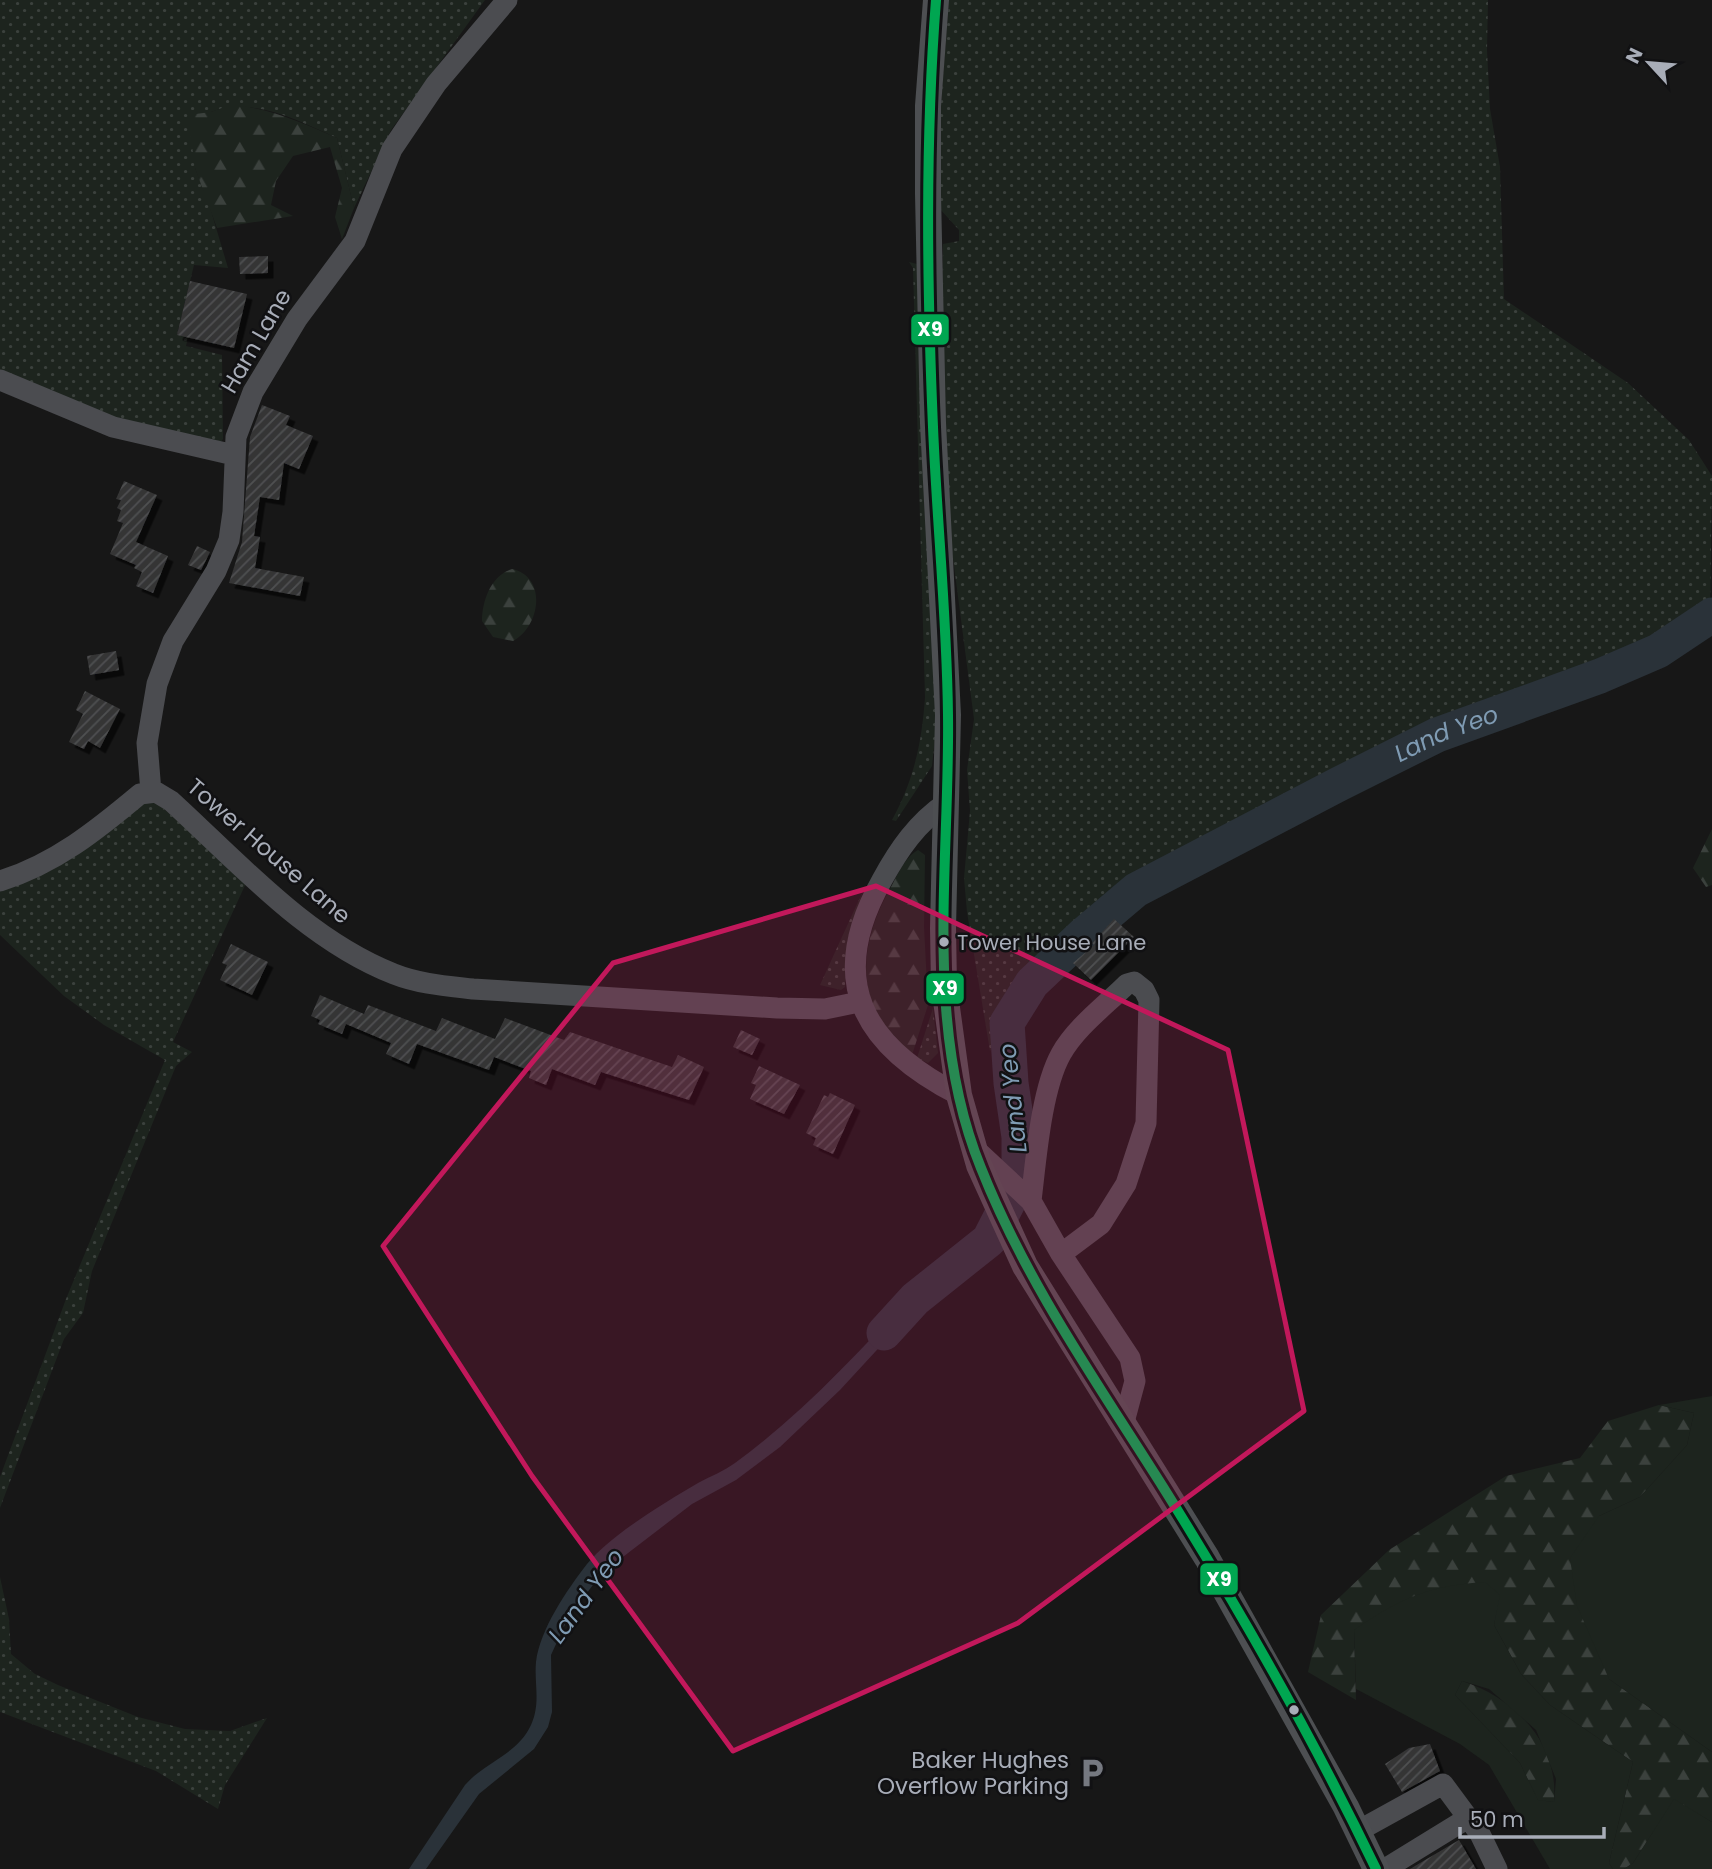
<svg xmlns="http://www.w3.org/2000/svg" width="1712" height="1869" font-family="Poppins,sans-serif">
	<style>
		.grass { fill: url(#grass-dots) }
		.forest { fill: url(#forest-firs) }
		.park { fill: #1d241e; fill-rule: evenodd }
		.water { fill: #2a3239 }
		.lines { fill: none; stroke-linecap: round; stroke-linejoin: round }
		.river { stroke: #2a3239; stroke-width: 35 }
		.building { fill: url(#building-hatch); filter: url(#shadow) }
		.minor { stroke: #4b4c50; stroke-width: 21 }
		.major { stroke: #4d4f52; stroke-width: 26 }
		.bus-1-casing { stroke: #111113; stroke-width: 16 }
		.bus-1 { stroke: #00a651; stroke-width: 10 }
		.marked { fill: #c2185b; fill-opacity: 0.2; stroke: #c2185b; stroke-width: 5; stroke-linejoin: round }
		.bus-dot { fill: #a8adb8; stroke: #111113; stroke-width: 2.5 }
		.labels { text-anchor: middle; stroke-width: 5; stroke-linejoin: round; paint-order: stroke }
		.bus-label { font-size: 21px; fill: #a8adb8; stroke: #111113; text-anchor: start }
		.street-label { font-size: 23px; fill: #a8adb8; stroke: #111113 }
		.poi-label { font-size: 23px; fill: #a8adb8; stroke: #111113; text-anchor: end }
		.water-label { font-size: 24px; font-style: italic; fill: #7f9bb3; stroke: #111113 }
		.line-badge { stroke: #111113; stroke-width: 2.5 }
		.badge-label { font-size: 19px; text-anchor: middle; font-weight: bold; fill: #fff }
	</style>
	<defs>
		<pattern id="grass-dots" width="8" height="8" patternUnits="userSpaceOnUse" patternTransform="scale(1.75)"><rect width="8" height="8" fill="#1d241e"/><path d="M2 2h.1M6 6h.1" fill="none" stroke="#3b413d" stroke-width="1.8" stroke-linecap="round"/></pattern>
		<pattern id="forest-firs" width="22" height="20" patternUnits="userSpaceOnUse" patternTransform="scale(1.75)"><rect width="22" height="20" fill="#1d241e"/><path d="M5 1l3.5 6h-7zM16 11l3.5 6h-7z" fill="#3b413d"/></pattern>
		<pattern id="building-hatch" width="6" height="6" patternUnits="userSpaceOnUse" patternTransform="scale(1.75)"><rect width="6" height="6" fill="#353536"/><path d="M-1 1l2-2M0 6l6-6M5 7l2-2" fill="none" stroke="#4f5051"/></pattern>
		<filter id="shadow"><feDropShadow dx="5.5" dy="5.5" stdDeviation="0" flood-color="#0009"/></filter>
	</defs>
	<rect width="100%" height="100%" fill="#171717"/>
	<path class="grass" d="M0 0H485L391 130 354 208 337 138C298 121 254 96 211 112L195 168 209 204 228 268 194 265 177 334 188 337 186 346 222 355 223 439 220 443 126 424 0 372Z
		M949 0H1488L1487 50 1490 109 1500 167 1504 299 1628 383 1689 440 1712 476 1710 612 1682 632 1638 654 1444 726 1329 783 1307 796 1279 821 1156 877 1084 936 1038 982 1009 1016 990 1051 967 912 964 878 970 811 967 770 974 719 951 543 941 363 943 244 959 241V230L940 209 941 103Z
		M909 262 917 264 936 692 935 738 932 766 896 821 892 820C914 780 922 742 925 697L913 268Z
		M150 797 247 881 173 1042 192 1052 176 1066 92 1271 83 1313 64 1339 0 1508V1477L66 1299 165 1060 104 1025 64 996 0 935V890Z
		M863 891 847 942 845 987 841 990 820 985Z
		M933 1008 938 1053 928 1063 917 1058Z
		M0 1577 9 1619 11 1654 35 1674 58 1685 138 1717 185 1729 230 1731 267 1718 225 1785 218 1809 156 1771 0 1712Z"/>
	<path class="forest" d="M230 105C268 107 302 123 337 138L354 208 342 239 335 217 342 188 330 147 293 156 276 181 271 205 293 216 217 228 195 168 188 115 211 112Z
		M512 569C548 577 540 627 513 641L493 637 482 621C482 601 491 575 512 569Z
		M1712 829V885L1706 887 1693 868Z
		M918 850 925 855 924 927 928 1005 912 1055C904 1046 893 1037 886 1028 853 986 866 930 890 889 897 876 905 857 918 850Z
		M1659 1405 1694 1413 1687 1445 1640 1497 1599 1516 1609 1679 1712 1752V1822L1674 1800 1633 1863 1624 1869H1613L1609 1863 1633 1762 1550 1705 1521 1674 1494 1625 1499 1595 1354 1630 1356 1700 1308 1672 1321 1615 1389 1550 1506 1476 1580 1458 1608 1421Z
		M1462 1681C1515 1698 1559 1743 1554 1802L1538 1801 1520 1763 1455 1695Z"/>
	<path class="park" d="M1712 1396V1752L1609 1679 1577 1606 1570 1558 1599 1516 1640 1497 1687 1445 1694 1413 1659 1405Z
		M1485 1582 1500 1595 1494 1625 1521 1674 1550 1705 1633 1762 1609 1863 1613 1869H1550L1489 1765 1460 1744 1356 1689 1354 1630C1399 1599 1430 1585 1485 1582ZM1462 1681 1489 1689 1536 1730 1556 1779 1554 1802 1538 1800 1520 1763 1455 1695Z
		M1674 1799 1712 1822V1869H1624L1633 1863Z"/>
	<path class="water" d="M912 1295 921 1308 899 1326 840 1390 780 1447 736 1480 692 1504 602 1573 568 1618 551 1655 552 1712 548 1727 534 1749 479 1794 426 1869H409L465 1785C485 1762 517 1755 531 1725 541 1703 534 1684 536 1662 540 1629 567 1590 587 1564 612 1534 664 1503 698 1483 711 1476 724 1471 735 1463 801 1415 857 1354 912 1295Z"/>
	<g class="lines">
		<path class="river" id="s1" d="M884 1333 915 1299 989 1240 1019 1181V1137L1011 1083 1007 1023 1032 983 1084 934 1136 890 1339 784 1437 735 1600 676 1658 651 1712 615"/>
	</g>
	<path class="building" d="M268 256V273L240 274 239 257Z
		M190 281 247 294 234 348 177 335Z
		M262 405 290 416 286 425 313 436 299 469 284 463 279 500 260 497 254 536 260 537 255 568 304 577 300 596 229 583 242 542 250 437Z
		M124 481 157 495 136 542 168 556 153 593 136 586 142 572 134 568 136 565 110 554 123 523 117 521 121 510 117 508 121 500 116 499Z
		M197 546 210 552 201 570 188 565Z
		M116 651 119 670 90 675 87 656Z
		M85 691 120 709 100 748 88 741 84 749 69 742 83 714 76 710Z
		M1114 919 1134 937 1091 980 1073 963 1094 945 1092 943Z
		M231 944 268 962 252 995 220 980 227 965 222 963Z
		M320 995 364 1014 368 1005 436 1031 442 1018 495 1039 505 1018 564 1040 570 1032 672 1067 678 1055 704 1067 689 1100 601 1072 595 1085 552 1069 546 1085 529 1078 531 1071 494 1057 489 1070 417 1044 409 1064 386 1054 391 1043 346 1024 342 1034 318 1024 320 1020 311 1016Z
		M741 1030 760 1039 752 1055 733 1047Z
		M759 1066 800 1085 784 1114 750 1099 756 1085 751 1083Z
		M830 1093 855 1105 833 1154 813 1145 816 1138 806 1133 824 1095 828 1097Z
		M1430 1744 1440 1771 1402 1792 1385 1764 1409 1748Z
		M1459 1840 1476 1869H1410L1420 1863Z"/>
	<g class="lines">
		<path class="minor" d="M0 380 113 427 234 455
			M151 792 147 743 157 684 173 641 216 571 229 540 233 512 236 437 253 392 297 319 355 241 392 149 436 84 507 0
			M946 803C917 823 899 849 882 880 825 981 863 1046 959 1095
			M0 881C55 864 97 830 140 794L156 792 171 801C239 863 307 940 394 974 419 984 447 986 473 989L777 1008 825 1009 859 1002
			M974 1148 1031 1201 1061 1254 1130 1358 1135 1381 1124 1422
			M1031 1201C1036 1160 1041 1090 1061 1054 1076 1027 1106 1005 1127 984L1134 982 1144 990 1149 1000 1146 1123 1126 1184 1101 1224 1061 1254
			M1358 1831 1443 1784 1480 1834 1497 1869
			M1385 1869 1468 1818"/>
		<path class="major" d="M936 0 928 106V194L933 423 948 715 943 928 944 986 959 1095 979 1165 1025 1266 1207 1558 1346 1807 1376 1869"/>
		<g class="bus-1-casing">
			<path id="bus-1" d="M936 0C925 142 927 285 933 427 937 523 947 619 948 715 950 864 923 1026 981 1168 1026 1282 1098 1384 1163 1487 1240 1610 1313 1738 1376 1869"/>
		</g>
		<use href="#bus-1" class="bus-1"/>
	</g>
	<path class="marked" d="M876 886 1228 1050 1304 1411 1018 1623 733 1751 532 1476 383 1246 613 963Z"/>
	<defs>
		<g id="parking-bare" transform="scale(2.415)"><path d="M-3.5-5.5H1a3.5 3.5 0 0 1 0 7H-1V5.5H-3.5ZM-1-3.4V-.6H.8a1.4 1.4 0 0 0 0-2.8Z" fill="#757880" stroke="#111113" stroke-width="2.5" paint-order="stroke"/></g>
	</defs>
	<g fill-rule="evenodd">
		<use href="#parking-bare" x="1092" y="1773"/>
	</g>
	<g class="bus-dot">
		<circle cx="944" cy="942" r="6"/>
		<circle cx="1294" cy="1710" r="6"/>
	</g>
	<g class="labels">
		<g class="bus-label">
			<text x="957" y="950">Tower House Lane</text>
		</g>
		<g class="street-label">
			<text transform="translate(256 341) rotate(-60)" y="8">Ham Lane</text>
			<text transform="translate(269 851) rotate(41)" y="8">Tower House Lane</text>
		</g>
		<g class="poi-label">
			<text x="1069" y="1768">Baker Hughes<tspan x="1069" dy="26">Overflow Parking</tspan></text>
		</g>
		<g class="water-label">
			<text dy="8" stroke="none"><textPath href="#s1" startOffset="900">Land Yeo</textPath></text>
			<text transform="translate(1013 1098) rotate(-96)" y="8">Land Yeo</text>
			<text transform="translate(586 1596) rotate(-54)" y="8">Land Yeo</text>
		</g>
	</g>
	<g class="line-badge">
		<rect x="910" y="313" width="40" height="33" rx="7" fill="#00a651"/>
		<rect x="925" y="972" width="40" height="33" rx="7" fill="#00a651"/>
		<rect x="1199" y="1562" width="40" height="34" rx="7" fill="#00a651"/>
	</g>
	<g class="badge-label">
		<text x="930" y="336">X9</text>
		<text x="945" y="995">X9</text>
		<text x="1219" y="1586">X9</text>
	</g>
	<g transform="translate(1649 63) rotate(296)" stroke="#111113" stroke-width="5" paint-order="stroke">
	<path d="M0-5L12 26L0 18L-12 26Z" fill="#a8adb8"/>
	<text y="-10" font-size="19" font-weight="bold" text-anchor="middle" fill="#a8adb8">N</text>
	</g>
	<path d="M1460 1827v10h144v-10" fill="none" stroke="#a8adb8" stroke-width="3.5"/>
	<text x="1470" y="1827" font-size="21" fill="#a8adb8" stroke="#111113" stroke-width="5" paint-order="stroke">50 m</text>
</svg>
